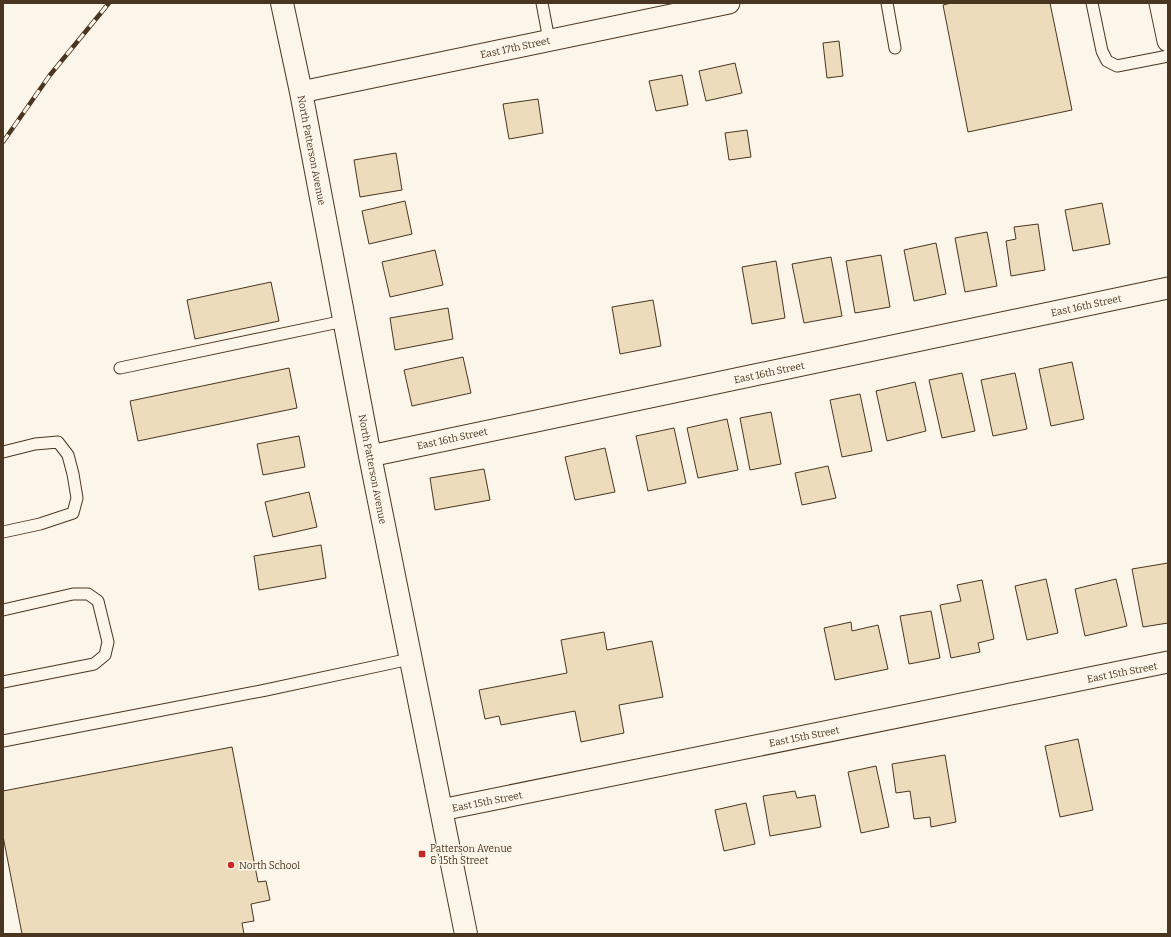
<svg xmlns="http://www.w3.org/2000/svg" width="1171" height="937" font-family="Bitter,serif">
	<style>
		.building { fill: #ecdcbc; stroke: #4a3520 }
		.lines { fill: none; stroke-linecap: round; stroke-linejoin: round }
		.lane-casing { stroke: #4a3520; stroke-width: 13 }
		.street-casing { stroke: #4a3520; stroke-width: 23 }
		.secondary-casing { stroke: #4a3520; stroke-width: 24 }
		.lane { stroke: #fbf6e9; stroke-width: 11 }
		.street { stroke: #fbf6e9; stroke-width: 21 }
		.secondary { stroke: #fbf6e9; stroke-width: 22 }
		.rail-casing { stroke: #4a3520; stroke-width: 4.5 }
		.rail { stroke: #fbf6e9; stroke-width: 3; stroke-dasharray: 9; stroke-linecap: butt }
		.poi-dot { fill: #c62828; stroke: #fbf6e9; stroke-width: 1.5 }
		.labels { text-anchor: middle; stroke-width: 3; stroke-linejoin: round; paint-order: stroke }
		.street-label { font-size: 10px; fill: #4a3520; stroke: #fbf6e9 }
		.poi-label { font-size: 10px; fill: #4a3520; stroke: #fbf6e9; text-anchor: start }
	</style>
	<rect width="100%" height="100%" fill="#fbf6e9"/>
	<path class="building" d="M951 3H1050L1072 110 968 132 943 5Z
		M839 41 843 76 827 78 823 43Z
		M735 63 742 93 706 101 699 71Z
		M682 75 688 105 656 111 649 81Z
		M538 99 543 133 509 139 503 104Z
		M747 130 751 157 729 160 725 133Z
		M396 153 402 190 360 197 354 160Z
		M405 201 412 234 369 244 362 211Z
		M1102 203 1110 244 1073 251 1065 210Z
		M1038 224 1045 270 1011 276 1006 241 1016 239 1014 227Z
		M987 232 997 286 965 292 955 238Z
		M936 243 946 294 914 301 904 250Z
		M435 250 443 285 390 297 382 262Z
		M881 255 890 307 855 313 846 261Z
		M831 257 842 316 804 323 792 264Z
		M776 261 785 318 752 324 742 267Z
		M271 282 279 321 195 339 187 300Z
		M653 300 661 346 620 354 612 307Z
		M448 308 453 339 395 350 390 318Z
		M463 357 471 393 412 406 404 370Z
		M1072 362 1084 419 1051 426 1039 369Z
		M289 368 297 408 138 441 130 401Z
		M962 373 975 431 942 438 929 380Z
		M1015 373 1027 429 993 436 981 380Z
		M915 382 926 431 887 441 876 391Z
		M860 394 872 451 842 457 830 400Z
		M771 412 781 464 750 470 740 418Z
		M727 419 738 470 698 478 687 428Z
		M674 428 686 483 648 491 636 436Z
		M299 436 305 467 263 475 257 444Z
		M605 448 615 492 575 500 565 457Z
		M828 466 836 498 802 505 795 473Z
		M484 469 490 500 435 510 430 478Z
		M309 492 317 527 273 537 265 502Z
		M321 545 326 578 259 590 254 556Z
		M1168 563V623L1143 627 1132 569Z
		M1046 579 1058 633 1027 640 1015 586Z
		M1116 579 1127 626 1085 636 1075 589Z
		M982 580 994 639 978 643 980 652 951 658 940 605 961 601 957 585Z
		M931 611 940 658 909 664 900 616Z
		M851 622 852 631 878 625 888 669 835 680 824 628Z
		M604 632 607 650 652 641 663 697 619 705 624 733 581 742 575 711 501 725 499 716 485 719 479 690 567 673 561 640Z
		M1078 739 1093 810 1060 817 1045 746Z
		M232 747 258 882 266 881 270 900 251 904 254 921 242 923 244 934H22L3 836V791Z
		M945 755 956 822 931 827 930 817 914 819 910 791 896 793 892 764Z
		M876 766 889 827 861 833 848 772Z
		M795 791 797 798 815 795 821 827 770 836 763 796Z
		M746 803 755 844 724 851 715 810Z"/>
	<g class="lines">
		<g class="lane-casing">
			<path id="lane" d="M542 3 549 40
				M887 3 895 48
				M1092 3 1102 51 1107 61 1117 66 1168 56
				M120 368 344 321
				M3 452 35 444 58 442 68 455 73 474 77 498 73 513 40 524 3 532
				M3 610 73 594H88L98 601 108 642 105 655 94 664 3 682
				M3 741 266 690 410 659"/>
		</g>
		<g class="street-casing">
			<path id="street" d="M1160 3 1168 41
				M301 92 729 3
				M370 456 1168 288
				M441 810 1168 662"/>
		</g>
		<g class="secondary-casing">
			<path id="secondary" d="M282 3 301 92 370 456 466 934"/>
		</g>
		<use href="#lane" class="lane"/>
		<use href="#street" class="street"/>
		<use href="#secondary" class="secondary"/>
		<g class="rail-casing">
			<path id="rail" d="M3 142 50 75 109 3"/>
		</g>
		<use href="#rail" class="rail"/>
	</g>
	<g class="poi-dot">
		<rect x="418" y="850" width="8" height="8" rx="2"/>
		<circle cx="231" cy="865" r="4"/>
	</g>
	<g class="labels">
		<g class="street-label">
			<text transform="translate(515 47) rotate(-12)" y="4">East 17th Street</text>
			<text transform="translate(312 150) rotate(79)" y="4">North Patterson Avenue</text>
			<text transform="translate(1086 305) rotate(-12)" y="4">East 16th Street</text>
			<text transform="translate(769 372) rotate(-12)" y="4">East 16th Street</text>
			<text transform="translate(452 438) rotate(-12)" y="4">East 16th Street</text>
			<text transform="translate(373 469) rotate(79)" y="4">North Patterson Avenue</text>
			<text transform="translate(1122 672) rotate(-11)" y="4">East 15th Street</text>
			<text transform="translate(804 736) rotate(-11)" y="4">East 15th Street</text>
			<text transform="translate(487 801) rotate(-11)" y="4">East 15th Street</text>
		</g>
		<g class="poi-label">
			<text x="430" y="852">Patterson Avenue<tspan x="430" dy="12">&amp; 15th Street</tspan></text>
			<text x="239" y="869">North School</text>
		</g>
	</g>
	<rect width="1171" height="937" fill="none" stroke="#4a3520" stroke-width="8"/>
</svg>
